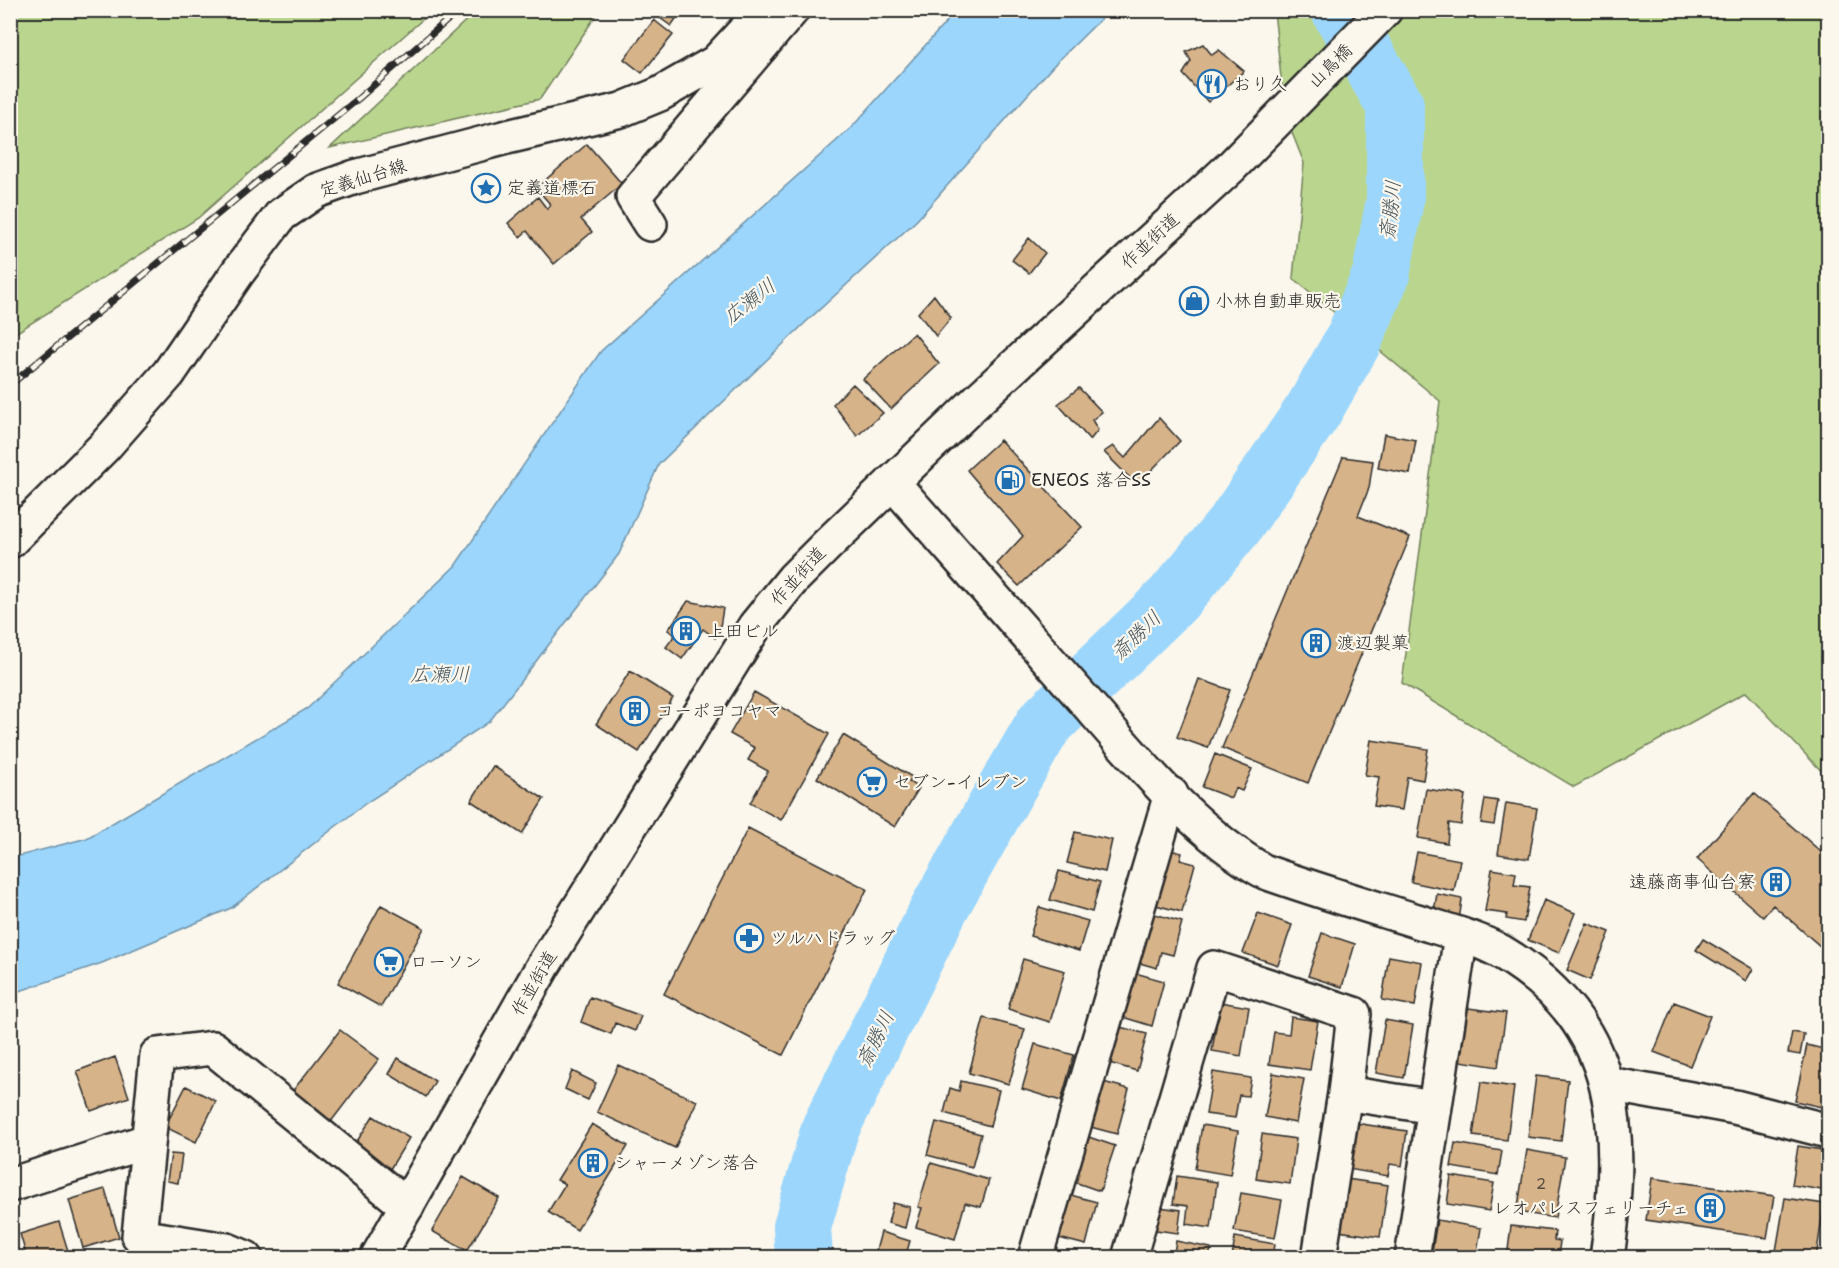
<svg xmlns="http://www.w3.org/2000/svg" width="1839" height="1268" font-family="'Shantell Sans','Klee One',sans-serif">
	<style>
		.green { fill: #bad68e; stroke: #72805c; stroke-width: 1.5 }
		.water { fill: #9cd6fc; stroke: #6f92a8; stroke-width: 1.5 }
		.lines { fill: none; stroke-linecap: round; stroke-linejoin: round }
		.river { stroke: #9cd6fc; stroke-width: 58 }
		.building { fill: #d7b389; stroke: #2b2b2b; stroke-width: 1.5 }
		.street-casing { stroke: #2b2b2b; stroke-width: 38 }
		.secondary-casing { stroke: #2b2b2b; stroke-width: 38 }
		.primary-casing { stroke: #2b2b2b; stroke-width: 38 }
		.street { stroke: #fbf7ec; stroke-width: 33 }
		.secondary { stroke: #fbf7ec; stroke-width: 33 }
		.primary { stroke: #fbf7ec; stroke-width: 33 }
		.rail-casing { stroke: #2b2b2b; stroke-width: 7 }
		.rail { stroke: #fbf7ec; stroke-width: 4.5; stroke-dasharray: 14; stroke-linecap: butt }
		.labels { text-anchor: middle; stroke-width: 4.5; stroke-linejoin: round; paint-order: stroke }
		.number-label { font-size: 15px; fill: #564d42 }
		.street-label { font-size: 18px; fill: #2b2b2b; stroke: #fbf7ec }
		.poi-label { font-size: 18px; fill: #2b2b2b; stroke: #fbf7ec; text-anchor: start }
		.water-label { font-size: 20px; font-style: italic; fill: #47565f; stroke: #fbf7ec }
	</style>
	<rect width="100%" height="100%" fill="#fbf7ec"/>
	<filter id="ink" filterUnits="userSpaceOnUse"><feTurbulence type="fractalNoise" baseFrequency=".0167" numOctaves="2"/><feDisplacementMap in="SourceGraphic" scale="12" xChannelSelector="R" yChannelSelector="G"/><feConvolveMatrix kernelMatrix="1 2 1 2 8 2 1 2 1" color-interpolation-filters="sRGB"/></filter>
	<g filter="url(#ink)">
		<path class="green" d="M11 10H432V11L198 218 11 336Z
			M476 11H599L540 99 330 148Z
			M1274 11H1828V778L1746 692 1574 787 1402 683 1440 401 1293 278 1304 163 1285 115Z"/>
		<path class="water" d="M956 11H1109L1053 66 917 220 806 322 659 464 619 554 489 722 366 803 231 908 102 963 11 994V858L87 838 308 708 455 566 601 351 852 127Z"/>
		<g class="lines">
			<path class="river" d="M804 1258 802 1227 830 1129 940 907 1005 791 1044 724 1173 599 1234 526 1313 411 1353 341 1381 275 1395 200V105L1340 10"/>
		</g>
		<path class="building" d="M649 10H682L671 26Z
			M654 20 673 35 642 73 624 59Z
			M1203 44 1212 55 1219 50 1244 71 1208 102 1183 74 1191 61 1186 52Z
			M587 144 622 184 581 219 592 232 554 264 527 231 520 237 508 223 538 197 547 209 551 205 536 188Z
			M1029 238 1045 253 1029 273 1012 260Z
			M934 295 951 318 936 336 918 313Z
			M914 333 939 364 891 409 863 379Z
			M853 384 883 413 857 436 833 404Z
			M1079 388 1102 412 1092 420 1098 430 1090 440 1058 404Z
			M1159 418 1180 441 1137 485 1104 452 1113 446 1125 458Z
			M1384 434 1416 440 1410 474 1378 468Z
			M1000 440 1082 527 1019 586 997 564 1023 536 967 470Z
			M1343 457 1373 461 1369 488 1358 516 1410 537 1308 783 1222 748Z
			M688 601 723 608 719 633 715 638 703 629 682 659 666 647 675 635 668 630Z
			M630 671 673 698 639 752 596 724Z
			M1199 679 1230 690 1208 748 1177 737Z
			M754 692 829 734 781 820 750 803 768 771 748 760 755 748 730 734Z
			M843 735 912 777 909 782 919 788 895 827 817 778Z
			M1371 740 1428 749 1423 780 1407 777 1402 810 1374 806 1379 777 1365 775Z
			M1215 754 1252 769 1242 791 1235 788 1231 798 1202 787Z
			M493 766 544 799 522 834 471 801Z
			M1426 789 1465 795 1461 825 1449 823 1447 843 1418 838Z
			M1754 793 1828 858V953L1773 905 1763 917 1697 859Z
			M1485 799 1498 801 1494 825 1481 823Z
			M1506 803 1537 808 1529 859 1498 854Z
			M748 828 867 889 783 1055 664 994Z
			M1075 832 1112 840 1105 872 1067 863Z
			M1162 848 1182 853 1180 860 1195 864 1182 912 1148 903Z
			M1417 852 1460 860 1454 891 1411 882Z
			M1492 869 1516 873 1514 885 1530 887 1524 922 1506 919 1507 914 1485 911Z
			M1059 871 1100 882 1092 912 1050 900Z
			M1437 894 1462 899 1459 921 1433 917Z
			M1544 900 1575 913 1559 953 1528 940Z
			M381 905 424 928 381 1007 338 983Z
			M1039 907 1088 921 1079 951 1030 936Z
			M1148 912 1182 922 1173 955 1161 952 1157 968 1133 961Z
			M1258 913 1292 925 1278 965 1243 953Z
			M1587 923 1610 932 1590 980 1567 970Z
			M1322 933 1355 944 1342 987 1308 976Z
			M1703 939 1753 969 1746 981 1696 950Z
			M1389 956 1422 962 1415 1006 1382 1000Z
			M1023 959 1065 971 1050 1022 1008 1009Z
			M1128 971 1164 981 1152 1026 1116 1015Z
			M590 997 641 1016 635 1031 615 1023 611 1034 581 1022Z
			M1220 1002 1249 1007 1241 1056 1212 1051Z
			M1674 1002 1710 1016 1690 1066 1654 1052Z
			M1468 1008 1506 1013 1498 1067 1460 1061Z
			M1291 1017 1318 1021 1310 1070 1269 1064 1274 1032 1289 1034Z
			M984 1018 1025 1029 1009 1084 969 1073Z
			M1385 1020 1413 1025 1404 1078 1376 1073Z
			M1112 1025 1147 1034 1137 1071 1102 1061Z
			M340 1030 379 1059 330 1123 291 1093Z
			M1792 1032 1804 1034 1800 1055 1788 1053Z
			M1035 1044 1074 1055 1061 1101 1022 1089Z
			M1807 1045 1828 1050 1826 1108 1795 1101Z
			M115 1057 129 1097 91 1111 77 1071Z
			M398 1058 435 1081 426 1097 389 1074Z
			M618 1065 697 1101 675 1148 597 1112Z
			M572 1071 596 1083 588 1100 565 1089Z
			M1213 1072 1251 1078 1248 1096 1239 1095 1235 1118 1206 1114Z
			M1273 1073 1304 1079 1296 1123 1265 1117Z
			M1536 1076 1568 1080 1561 1141 1528 1137Z
			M1096 1080 1129 1089 1117 1134 1083 1125Z
			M961 1081 999 1090 990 1126 944 1113 950 1088 959 1091Z
			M1481 1082 1514 1087 1507 1140 1473 1136Z
			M186 1086 216 1101 196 1142 165 1127Z
			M373 1116 409 1138 390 1169 354 1146Z
			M936 1122 981 1134 972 1167 927 1155Z
			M1355 1123 1407 1131 1402 1166 1390 1164 1388 1176 1348 1169Z
			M592 1124 628 1146 577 1230 548 1212 565 1184 557 1180Z
			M1202 1125 1238 1131 1230 1175 1195 1169Z
			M1080 1134 1115 1146 1100 1191 1066 1179Z
			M1262 1134 1296 1139 1290 1184 1256 1179Z
			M1455 1143 1502 1151 1498 1175 1451 1167Z
			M1798 1146 1828 1151V1191L1792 1185Z
			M1527 1150 1565 1157 1555 1218 1517 1212Z
			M171 1154 182 1155 178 1183 167 1181Z
			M931 1163 989 1180 981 1207 965 1203 955 1239 916 1227 922 1208 918 1207Z
			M1177 1176 1217 1182 1211 1228 1186 1224 1188 1206 1173 1204Z
			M1451 1176 1494 1183 1489 1211 1447 1204Z
			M463 1177 499 1198 467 1251 432 1231Z
			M1652 1178 1774 1196 1767 1238 1646 1220Z
			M1346 1179 1388 1185 1380 1237 1338 1231Z
			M105 1189 119 1237 83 1248 69 1200Z
			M1063 1193 1097 1202 1086 1245 1051 1236Z
			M1241 1193 1282 1200 1275 1238 1234 1231Z
			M1785 1198 1824 1204 1816 1258 1775 1257Z
			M893 1203 910 1207 905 1228 888 1223Z
			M1159 1207 1181 1210 1178 1233 1156 1230Z
			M1437 1220 1481 1228 1476 1258H1431Z
			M59 1222 70 1257 44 1258V1255L27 1258 20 1234Z
			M1511 1226 1555 1231 1554 1240 1560 1241 1558 1257 1560 1258H1507Z
			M881 1232 910 1241 905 1258H874Z
			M1235 1237 1275 1244 1273 1258H1232Z
			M1827 1238 1828 1258H1824Z
			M1176 1241 1211 1248 1209 1258H1173Z
			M1047 1248 1080 1258H1045Z"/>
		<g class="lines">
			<g class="street-casing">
				<path id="street" d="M650 224 633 197 792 10
					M1608 1084 1735 1107 1828 1131
					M1345 1093 1434 1107
					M10 1185 147 1141
					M246 1258 227 1250 139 1236 157 1055 213 1048 407 1206
					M1035 1258 1171 794
					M1129 1258 1214 968 1354 1014 1345 1093 1319 1258
					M1412 1258 1461 935"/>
			</g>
			<g class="secondary-casing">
				<path id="secondary" d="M892 482C956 555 1020 628 1085 701 1138 761 1194 832 1265 872 1316 890 1366 905 1417 921 1445 930 1477 938 1503 953 1623 1025 1624 1133 1607 1258
					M377 1258 543 966 755 626 793 579 829 543 982 396 1232 166 1385 10"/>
			</g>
			<g class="primary-casing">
				<path id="primary" d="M10 541 104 447 169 373 238 272 281 215 316 191 355 177 507 137 621 110 660 94 716 62 764 10"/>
			</g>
			<use href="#street" class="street"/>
			<use href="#secondary" class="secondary"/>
			<use href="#primary" class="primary"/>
			<g class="rail-casing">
				<path id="rail" d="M10 385 359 98 459 10"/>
			</g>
			<use href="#rail" class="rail"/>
		</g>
	</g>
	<defs>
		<g id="restaurant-ring" transform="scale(1.5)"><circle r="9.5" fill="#fbf7ec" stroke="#1f6fb2" stroke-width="1.5"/><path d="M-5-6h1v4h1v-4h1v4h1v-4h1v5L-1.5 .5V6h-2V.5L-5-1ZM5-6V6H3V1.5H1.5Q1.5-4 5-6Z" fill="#1f6fb2"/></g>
		<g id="sight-ring" transform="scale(1.5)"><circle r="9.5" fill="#fbf7ec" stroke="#1f6fb2" stroke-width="1.5"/><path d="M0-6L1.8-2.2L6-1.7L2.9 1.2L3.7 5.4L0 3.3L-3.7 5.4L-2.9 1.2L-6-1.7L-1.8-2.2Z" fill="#1f6fb2"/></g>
		<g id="shop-ring" transform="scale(1.5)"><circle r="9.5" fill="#fbf7ec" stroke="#1f6fb2" stroke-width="1.5"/><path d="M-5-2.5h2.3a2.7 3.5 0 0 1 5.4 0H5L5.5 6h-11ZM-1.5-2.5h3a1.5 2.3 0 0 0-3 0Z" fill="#1f6fb2"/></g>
		<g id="fuel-ring" transform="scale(1.5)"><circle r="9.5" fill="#fbf7ec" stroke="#1f6fb2" stroke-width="1.5"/><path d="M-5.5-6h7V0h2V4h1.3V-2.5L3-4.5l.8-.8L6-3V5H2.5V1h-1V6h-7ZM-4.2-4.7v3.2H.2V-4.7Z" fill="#1f6fb2"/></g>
		<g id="building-ring" transform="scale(1.5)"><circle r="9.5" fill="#fbf7ec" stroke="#1f6fb2" stroke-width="1.5"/><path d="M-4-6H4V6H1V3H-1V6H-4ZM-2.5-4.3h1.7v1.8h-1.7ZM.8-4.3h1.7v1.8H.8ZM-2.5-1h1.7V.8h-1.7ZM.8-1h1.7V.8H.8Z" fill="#1f6fb2"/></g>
		<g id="supermarket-ring" transform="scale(1.5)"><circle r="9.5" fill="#fbf7ec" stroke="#1f6fb2" stroke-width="1.5"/><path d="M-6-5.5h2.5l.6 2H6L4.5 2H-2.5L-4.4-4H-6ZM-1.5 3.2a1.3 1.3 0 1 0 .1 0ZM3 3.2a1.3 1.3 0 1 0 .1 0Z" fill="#1f6fb2"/></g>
		<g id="pharmacy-ring" transform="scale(1.5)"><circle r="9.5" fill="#fbf7ec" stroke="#1f6fb2" stroke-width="1.5"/><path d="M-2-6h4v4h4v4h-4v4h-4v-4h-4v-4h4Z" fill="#1f6fb2"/></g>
	</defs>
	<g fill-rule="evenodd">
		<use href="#restaurant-ring" x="1212" y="84"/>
		<use href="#sight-ring" x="486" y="188"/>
		<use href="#shop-ring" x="1194" y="301"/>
		<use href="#fuel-ring" x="1010" y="480"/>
		<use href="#building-ring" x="686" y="631"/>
		<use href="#building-ring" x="1316" y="643"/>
		<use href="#building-ring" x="635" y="711"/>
		<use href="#supermarket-ring" x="872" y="782"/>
		<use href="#building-ring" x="1776" y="882"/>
		<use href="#pharmacy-ring" x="749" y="938"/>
		<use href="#supermarket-ring" x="389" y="962"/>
		<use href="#building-ring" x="593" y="1163"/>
		<use href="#building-ring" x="1710" y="1208"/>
	</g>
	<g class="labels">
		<g class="number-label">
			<text x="1541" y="1189">2</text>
		</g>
		<g class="street-label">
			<text transform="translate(1330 66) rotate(-45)" y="6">山鳥橋</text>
			<text transform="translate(363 178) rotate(-17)" y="6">定義仙台線</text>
			<text transform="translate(1150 241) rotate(-43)" y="6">作並街道</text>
			<text transform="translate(798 576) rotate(-48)" y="6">作並街道</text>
			<text transform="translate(534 983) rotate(-60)" y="6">作並街道</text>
		</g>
		<g class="poi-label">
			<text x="1233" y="90">おり久</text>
			<text x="507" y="194">定義道標石</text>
			<text x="1215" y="307">小林自動車販売</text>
			<text x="1031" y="486">ENEOS 落合SS</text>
			<text x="707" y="637">上田ビル</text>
			<text x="1337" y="649">渡辺製菓</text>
			<text x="656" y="717">コーポヨコヤマ</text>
			<text x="893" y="788">セブン-イレブン</text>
			<text x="1755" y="888" text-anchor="end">遠藤商事仙台寮</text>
			<text x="770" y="944">ツルハドラッグ</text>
			<text x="410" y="968">ローソン</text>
			<text x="614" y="1169">シャーメゾン落合</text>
			<text x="1689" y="1214" text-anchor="end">レオパレスフェリーチェ</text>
		</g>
		<g class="water-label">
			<text transform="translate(1390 210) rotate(-84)" y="7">斎勝川</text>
			<text transform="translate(749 301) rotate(-38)" y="7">広瀬川</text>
			<text transform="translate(1136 635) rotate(-44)" y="7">斎勝川</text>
			<text x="440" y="681">広瀬川</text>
			<text transform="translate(875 1039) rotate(-64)" y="7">斎勝川</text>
		</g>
	</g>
	<rect width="1839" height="1268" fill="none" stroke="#fbf7ec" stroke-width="36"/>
	<rect x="18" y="18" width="1803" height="1232" fill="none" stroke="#2b2b2b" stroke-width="2" filter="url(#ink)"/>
</svg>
